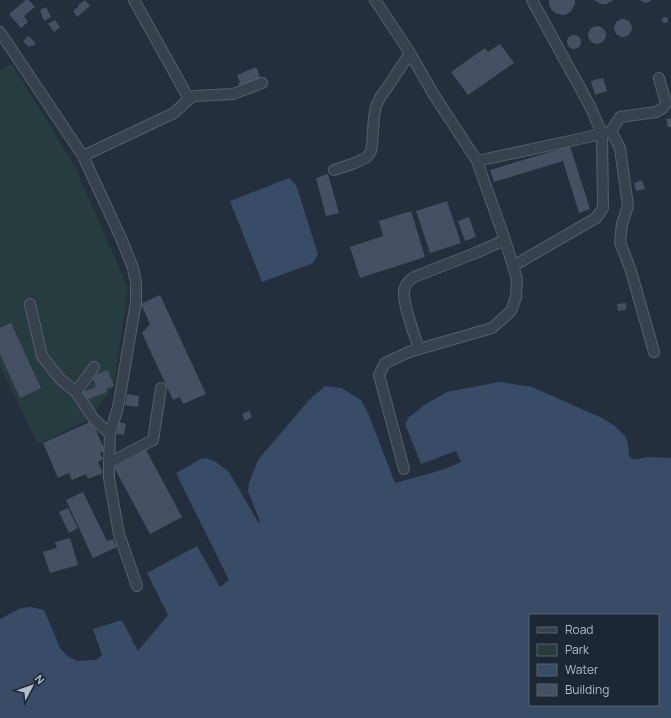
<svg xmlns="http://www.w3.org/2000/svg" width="671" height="718" font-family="Manrope,sans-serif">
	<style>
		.green { fill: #263c3f }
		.water { fill: #394c67; fill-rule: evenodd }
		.building { fill: #455162 }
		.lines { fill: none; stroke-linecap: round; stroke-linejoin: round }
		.minor-casing { stroke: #565f6c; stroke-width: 12 }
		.minor { stroke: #38414e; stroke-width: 10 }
	</style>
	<rect width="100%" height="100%" fill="#242f3e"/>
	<path class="green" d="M12 64 75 167 128 288 114 386 87 421 38 444 0 366V70Z"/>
	<path class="water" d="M289 178 296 185 318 254 313 263 262 282 230 201Z
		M499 382 532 387 602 418 616 427 625 436 628 444 629 455 632 459H638L646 457 671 458V718H0V619L21 608 31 607 44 610 60 648 67 656 77 661 96 660 102 655 93 629 122 620 138 651 168 615 147 573 197 546 220 587 229 580 176 473 201 459 206 458 216 462 229 472 258 522H260L248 491 249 483 258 460 309 400 325 386 341 388 361 400 368 413 395 483C417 477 440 472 461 462L456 451 421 464 405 424 409 417 426 404 447 392ZM530 615H658V705H530Z"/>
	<path class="building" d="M26 0H29L35 7 24 16 28 22 21 28 9 14Z
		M85 0 90 6 77 17 73 11 79 6 78 5Z
		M549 0H575V4L571 11 567 14 563 15 558 14 554 12 551 9 549 5Z
		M594 0H614L606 4H601L597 2Z
		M639 0H652L646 3Z
		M46 7 51 17 44 21 40 10Z
		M662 20a3 3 0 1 1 6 0a3 3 0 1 1-6 0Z
		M614 28a9 9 0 1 1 18 0a9 9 0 1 1-18 0Z
		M55 20 60 27 54 32 48 24Z
		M588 35a9 9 0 1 1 18 0a9 9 0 1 1-18 0Z
		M567 42a7 7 0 1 1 14 0a7 7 0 1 1-14 0Z
		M29 36 36 44 33 46 31 45 29 47 23 41Z
		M500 44 514 63 468 95 451 72 485 48 488 52Z
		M256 67 262 82 241 90 238 83 240 82 237 75Z
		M603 78 607 91 595 95 591 81Z
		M671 118V127H668L666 119Z
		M570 146 590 209 579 213 563 161 494 182 490 170Z
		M328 174 339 213 326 216 316 178Z
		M642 180 645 189 636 191 634 183Z
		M447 201 461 243 430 253 416 211Z
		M411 211 425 257 360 278 350 247 383 236 379 221Z
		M469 217 476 237 465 241 458 221Z
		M160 295 206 394 183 404 180 397 173 400 142 333 150 324 141 304Z
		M626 303V310L618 311 617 304Z
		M11 323 41 388 20 398 0 354V328Z
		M108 370 114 386 106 389 107 392 86 400 82 392 96 387 92 376Z
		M127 394 139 396 138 407 125 405Z
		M249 411 252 417 245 421 242 414Z
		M92 421 105 451 100 453 103 459 98 462 103 473 88 479 86 474 72 480 69 473 58 478 43 443Z
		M119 422 126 424 124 435 117 434Z
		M146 450 182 517 150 534 114 467Z
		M83 492 107 541 113 539 117 547 93 558 66 500Z
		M68 508 78 528 69 533 59 512Z
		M70 538 78 565 50 573 43 552 57 548 55 542Z"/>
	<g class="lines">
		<g class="minor-casing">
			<path id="minor" d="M134 0 189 99
				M375 0 410 53 434 95 477 161 505 240 517 279 516 297 511 311 492 328 409 352 385 363 379 375 404 469
				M0 32 83 156 121 238 133 268 136 283V302L118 407 110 434 109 463V478L119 534 137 586
				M611 131 620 148 628 206 622 224 620 242 631 271 654 352
				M83 156 174 113 189 99 195 96 233 94 262 83
				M477 161 602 134 611 131 620 117 656 112 663 108 666 103 659 78
				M334 170 355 163 367 157 371 151 372 145 374 117 376 106 381 96 389 85 410 53
				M513 266 596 218 603 208 602 134 590 106 532 0
				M30 304 42 356 60 379 76 392
				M419 349C415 335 400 299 405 287 407 282 410 280 414 277L473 254 505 240
				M94 367 76 392 94 419 110 434
				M109 463 153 440 161 388"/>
		</g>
		<use href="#minor" class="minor"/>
	</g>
	<rect x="529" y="614" width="130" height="92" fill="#1d2633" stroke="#59626f"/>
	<rect x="537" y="627" width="20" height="6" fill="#38414e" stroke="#59626f"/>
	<text x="565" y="634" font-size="12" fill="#b4bcc9">Road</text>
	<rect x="537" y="644" width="20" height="12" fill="#263c3f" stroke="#59626f"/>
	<text x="565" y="654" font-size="12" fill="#b4bcc9">Park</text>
	<rect x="537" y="664" width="20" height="12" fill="#394c67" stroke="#59626f"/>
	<text x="565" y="674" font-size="12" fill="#b4bcc9">Water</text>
	<rect x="537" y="684" width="20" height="12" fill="#455162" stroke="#59626f"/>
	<text x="565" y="694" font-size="12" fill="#b4bcc9">Building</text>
	<g transform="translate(32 686) rotate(49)" stroke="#1d2633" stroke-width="3" paint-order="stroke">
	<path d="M0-3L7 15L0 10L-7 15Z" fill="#b4bcc9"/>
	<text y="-6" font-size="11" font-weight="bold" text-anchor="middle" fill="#b4bcc9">N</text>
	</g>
</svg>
